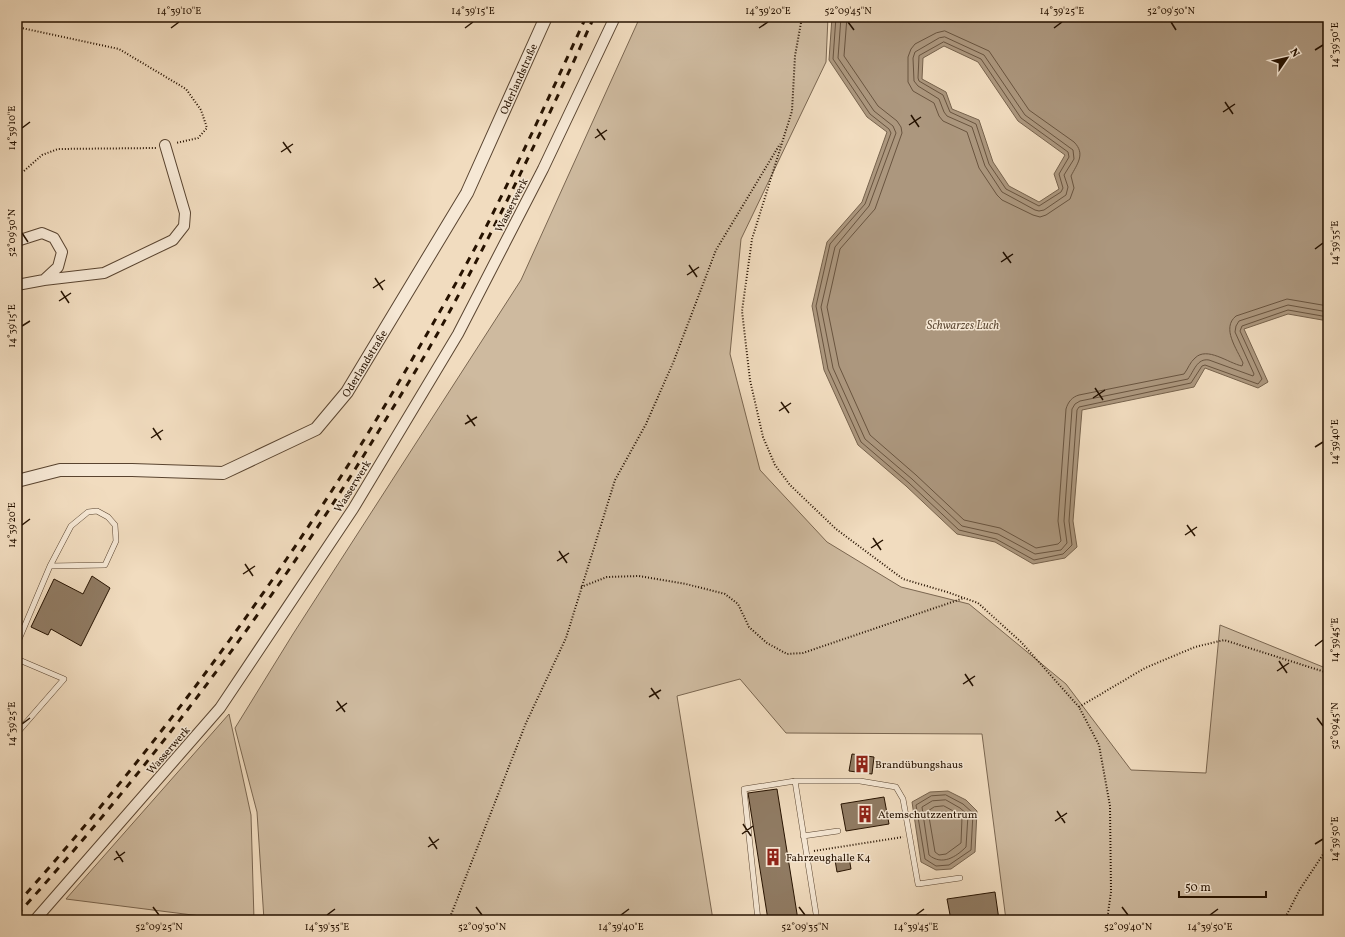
<svg xmlns="http://www.w3.org/2000/svg" width="1345" height="937" font-family="Vollkorn,serif">
	<style>
		.green { fill: #ceba9f; stroke: #7a6650 }
		.water { fill: #ac977e; stroke: #76624c; fill-rule: evenodd }
		.lines { fill: none; stroke-linecap: round; stroke-linejoin: round }
		.shore { stroke: #69543f; stroke-width: 1 }
		.building { fill: #907b63; stroke: #261200 }
		.service-casing { stroke: #594430; stroke-width: 6 }
		.minor-casing { stroke: #594430; stroke-width: 12 }
		.tertiary-casing { stroke: #594430; stroke-width: 14 }
		.path { stroke: #261200; stroke-width: 2; stroke-dasharray: 1 2; stroke-linecap: butt }
		.service { stroke: #f6e8d5; stroke-width: 5 }
		.minor { stroke: #f6e8d5; stroke-width: 10 }
		.tertiary { stroke: #f6e8d5; stroke-width: 12 }
		.rail { stroke: #261200; stroke-width: 3; stroke-dasharray: 7 7; stroke-linecap: butt }
		.ticks { fill: none; stroke: #261200; stroke-width: 1.5 }
		.labels { text-anchor: middle; stroke-width: 3; stroke-linejoin: round; paint-order: stroke }
		.street-label { font-size: 11px; fill: #261200; stroke: #f6e8d5 }
		.poi-label { font-size: 11px; fill: #261200; stroke: #f6e8d5; text-anchor: start }
		.water-label { font-size: 12px; font-style: italic; fill: #624e39; stroke: #f6e8d5 }
		.neatline { fill: none; stroke: #261200; stroke-width: 1.5 }
		.ticks-label { font-size: 10px; text-anchor: middle; fill: #261200 }
	</style>
	<rect width="100%" height="100%" fill="#f1dcbf"/>
	<filter id="stains"><feTurbulence type="fractalNoise" baseFrequency=".005" numOctaves="4"/><feColorMatrix values="0 0 0 0 .2 0 0 0 0 .09 0 0 0 0 .02 0 0 0 .5 -.17"/></filter>
	<radialGradient id="worn" r=".72"><stop offset=".6" stop-color="#630" stop-opacity="0"/><stop offset="1" stop-color="#630" stop-opacity=".3"/></radialGradient>
	<path class="green" d="M640 17H828L826 62 741 239 730 354 760 470 827 542 901 587 969 604 1066 684 1131 770 1206 773 1220 625 1328 669V920H1006L982 734 786 733 740 679 677 696 713 920H264L257 812 235 728 293 634 521 280Z
		M229 714 251 815 254 920H232L66 899Z"/>
	<path class="water" d="M832 17H1328V321L1288 314 1244 329 1268 382 1258 388 1205 368 1194 387 1082 410 1073 521 1077 547 1065 558 1033 564 995 542 957 534 906 486 858 445 824 370 812 306 827 242 862 202 887 132 867 117 829 60ZM944 46 978 62 1018 121 1065 155 1054 174 1059 189 1039 202 1009 186 993 162 979 120 952 109 946 92 922 79 923 58Z
		M948 791 966 800 977 811 975 852 951 869 936 870 921 862 912 802 930 792Z"/>
	<g class="lines">
		<path class="shore" d="M836 17 833 59 870 114 889 129 891 133 865 204 830 244 816 306 828 369 861 442 909 483 959 530 996 539 1034 560 1063 554 1072 545 1069 521 1077 410 1079 407 1191 383 1202 366 1205 365 1258 384 1262 379 1240 331 1242 326 1288 310 1328 317
			M841 17 838 58 874 111 893 126 896 133 869 206 835 247 821 307 833 368 865 439 912 479 962 526 998 534 1035 554 1061 550 1067 543 1064 521 1072 409 1075 404 1080 401 1188 379C1194 371 1197 358 1209 360L1253 376 1254 374 1235 332 1236 326 1239 321 1288 305 1328 312
			M847 17 844 56 878 106 897 121 901 127 902 133 875 209 840 249 827 307 839 366 870 435 916 475 964 520 1000 528 1036 548 1058 544 1061 541 1058 521 1066 409C1068 402 1072 397 1079 395L1184 374C1188 369 1190 362 1195 358 1207 346 1228 363 1242 366L1243 363C1237 349 1221 328 1236 316L1287 299 1328 306
			M945 31 989 51 1029 110 1074 142C1086 154 1077 164 1071 176L1074 188 1070 199 1046 215 1040 217 1033 215 1002 200 997 195 979 168 967 132 943 121 939 116 934 103 913 91 908 82V57L911 49 915 44 936 33Z
			M945 37 984 55 1025 115 1073 150 1074 159 1064 175 1068 187 1066 195 1044 210 1039 211 1035 210 1002 192 985 166 972 127 947 116 944 112 939 99 918 86 914 81 913 58 915 52 939 38Z
			M944 42 981 59 1021 118 1068 152 1069 157 1059 174 1063 188 1061 192 1039 206 1006 189 989 164 976 124 950 112 943 95 919 81 918 78 919 56Z
			M946 795 963 804 973 813 971 850 949 865 936 866 925 859 916 805 931 796Z
			M946 800 960 808 968 815 966 847C956 857 942 866 929 855L922 807 932 801Z
			M944 806 957 813 962 817 961 843 946 854 939 855 935 852 928 811 934 807Z"/>
	</g>
	<path class="building" d="M92 576 110 588 81 646 51 629 48 635 31 627 54 579 83 594Z
		M852 754 874 757 872 774 849 771Z
		M777 789 798 920H768L748 793Z
		M884 797 889 824 846 831 841 804Z
		M849 857 851 869 837 872 835 860Z
		M995 892 999 920H951L947 899Z"/>
	<g class="lines">
		<g class="service-casing">
			<path id="service" d="M17 644 50 566 71 526 88 512 97 511 108 517 115 525 116 541 105 565 50 566
				M17 659 64 679 17 733
				M803 836 838 831
				M758 920 744 789 795 781
				M817 920 795 781H860L896 787 903 799 918 884 960 878
				M903 920 925 917 928 920"/>
		</g>
		<g class="minor-casing">
			<path id="minor" d="M17 241 42 233 54 238 62 252 58 267 44 280
				M17 285 44 280 104 273 173 240 184 226 185 213 165 145
				M35 920 220 708 353 509 458 334 543 169 615 17"/>
		</g>
		<g class="tertiary-casing">
			<g id="tertiary">
				<path id="s1" d="M17 481 60 470H132L223 473 316 429 347 392 467 193 546 17"/>
			</g>
		</g>
		<path class="path" d="M802 17 795 56 792 111 752 239 742 311 750 380 763 437 775 465 790 485 836 529 903 579 947 592 978 603 1021 642 1079 707 1099 745 1110 806 1111 892 1107 920
			M17 27 119 49 186 89 201 110 207 128 198 138 176 143
			M24 171 42 155 58 149 156 148
			M581 587 607 577 639 576 686 584 725 594 738 604 749 627 767 643 787 654 803 653 964 598
			M1079 707 1145 668 1195 647 1224 640 1328 673
			M814 851 903 837
			M449 920 526 723 566 638 615 480 646 424 673 363 716 250 780 144
			M1284 920 1300 889 1328 847"/>
		<use href="#service" class="service"/>
		<use href="#minor" class="minor"/>
		<use href="#tertiary" class="tertiary"/>
		<path class="rail" d="M17 904C167 736 300 553 413 358 437 317 461 275 483 233 519 162 553 89 586 17
			M17 915C146 772 262 618 364 455 389 414 415 373 439 331 495 229 546 123 594 17"/>
	</g>
	<path class="ticks" d="M848 22 854 30M1171 22 1176 30M171 28 179 22M465 28 473 22M759 28 768 22M1054 28 1062 22M1315 50 1323 45M1225 102 1233 114M1223 112 1235 104M911 115 919 127M909 125 921 117M22 128 30 122M597 129 605 140M595 138 607 130M283 142 291 153M281 152 293 144M22 233 28 242M1315 249 1323 243M1003 252 1011 263M1001 262 1013 254M689 265 697 277M687 275 699 267M375 278 383 290M373 288 385 280M61 291 69 303M59 301 71 293M22 326 30 321M1095 388 1103 400M1093 398 1105 390M781 402 789 413M779 411 791 403M467 415 475 426M465 424 477 417M153 428 161 440M151 438 163 430M1315 447 1323 442M22 525 30 519M1187 525 1195 536M1185 535 1197 527M873 538 881 550M871 548 883 540M559 551 567 563M557 561 569 553M245 564 253 576M243 574 255 566M1315 646 1323 640M1279 661 1287 673M1277 671 1289 663M965 674 973 686M963 684 975 676M651 688 659 699M649 697 661 690M337 701 345 712M336 711 347 703M1317 718 1323 726M22 724 30 718M1057 811 1065 823M1055 821 1067 813M743 824 751 836M742 834 753 826M429 837 437 849M1315 844 1323 839M428 847 439 839M116 851 123 862M114 860 125 852M153 907 159 915M476 907 482 915M799 907 805 915M1122 907 1128 915M327 915 335 909M621 915 629 909M916 915 924 909M1210 915 1218 909"/>
	<defs>
		<g id="building-bare" transform="scale(1.38)"><path d="M-4-6H4V6H1V3H-1V6H-4ZM-2.5-4.3h1.7v1.8h-1.7ZM.8-4.3h1.7v1.8H.8ZM-2.5-1h1.7V.8h-1.7ZM.8-1h1.7V.8H.8Z" fill="#8f2418" stroke="#f6e8d5" stroke-width="2.5" paint-order="stroke"/></g>
	</defs>
	<g fill-rule="evenodd">
		<use href="#building-bare" x="862" y="764"/>
		<use href="#building-bare" x="865" y="814"/>
		<use href="#building-bare" x="773" y="857"/>
	</g>
	<g class="labels">
		<g class="street-label">
			<text dy="4" stroke="none"><textPath href="#s1" startOffset="716">Oderlandstraße</textPath></text>
			<text transform="translate(511 205) rotate(-63)" y="4">Wasserwerk</text>
			<text dy="4" stroke="none"><textPath href="#s1" startOffset="392">Oderlandstraße</textPath></text>
			<text transform="translate(352 486) rotate(-58)" y="4">Wasserwerk</text>
			<text transform="translate(168 750) rotate(-49)" y="4">Wasserwerk</text>
		</g>
		<g class="poi-label">
			<text x="875" y="768">Brandübungshaus</text>
			<text x="878" y="818">Atemschutzzentrum</text>
			<text x="786" y="861">Fahrzeughalle K4</text>
		</g>
		<g class="water-label">
			<text x="963" y="329">Schwarzes Luch</text>
		</g>
	</g>
	<rect width="1345" height="937" fill="none" stroke="#f1dcbf" stroke-width="44"/>
	<g transform="translate(1287 58) rotate(56)" stroke="#f6e8d5" stroke-width="3" paint-order="stroke">
	<path d="M0-3L7 15L0 10L-7 15Z" fill="#261200"/>
	<text y="-6" font-size="11" font-weight="bold" text-anchor="middle" fill="#261200">N</text>
	</g>
	<path d="M1179 891v6h87v-6" fill="none" stroke="#261200" stroke-width="2"/>
	<text x="1185" y="891" font-size="12" fill="#261200" stroke="#f6e8d5" stroke-width="3" paint-order="stroke">50 m</text>
	<rect x="22" y="22" width="1301" height="893" class="neatline"/>
	<g class="ticks-label">
		<text x="179" y="14">14°39'10"E</text>
		<text x="473" y="14">14°39'15"E</text>
		<text x="768" y="14">14°39'20"E</text>
		<text x="848" y="14">52°09'45"N</text>
		<text x="1062" y="14">14°39'25"E</text>
		<text x="1171" y="14">52°09'50"N</text>
		<text transform="translate(1334 45) rotate(-90)" y="4">14°39'30"E</text>
		<text transform="translate(11 128) rotate(-90)" y="4">14°39'10"E</text>
		<text transform="translate(11 233) rotate(-90)" y="4">52°09'30"N</text>
		<text transform="translate(1334 243) rotate(-90)" y="4">14°39'35"E</text>
		<text transform="translate(11 326) rotate(-90)" y="4">14°39'15"E</text>
		<text transform="translate(1334 442) rotate(-90)" y="4">14°39'40"E</text>
		<text transform="translate(11 525) rotate(-90)" y="4">14°39'20"E</text>
		<text transform="translate(1334 640) rotate(-90)" y="4">14°39'45"E</text>
		<text transform="translate(11 724) rotate(-90)" y="4">14°39'25"E</text>
		<text transform="translate(1334 726) rotate(-90)" y="4">52°09'45"N</text>
		<text transform="translate(1334 839) rotate(-90)" y="4">14°39'50"E</text>
		<text x="159" y="930">52°09'25"N</text>
		<text x="327" y="930">14°39'35"E</text>
		<text x="482" y="930">52°09'30"N</text>
		<text x="621" y="930">14°39'40"E</text>
		<text x="805" y="930">52°09'35"N</text>
		<text x="916" y="930">14°39'45"E</text>
		<text x="1128" y="930">52°09'40"N</text>
		<text x="1210" y="930">14°39'50"E</text>
	</g>
	<rect width="100%" height="100%" filter="url(#stains)"/>
	<rect width="100%" height="100%" fill="url(#worn)"/>
</svg>
